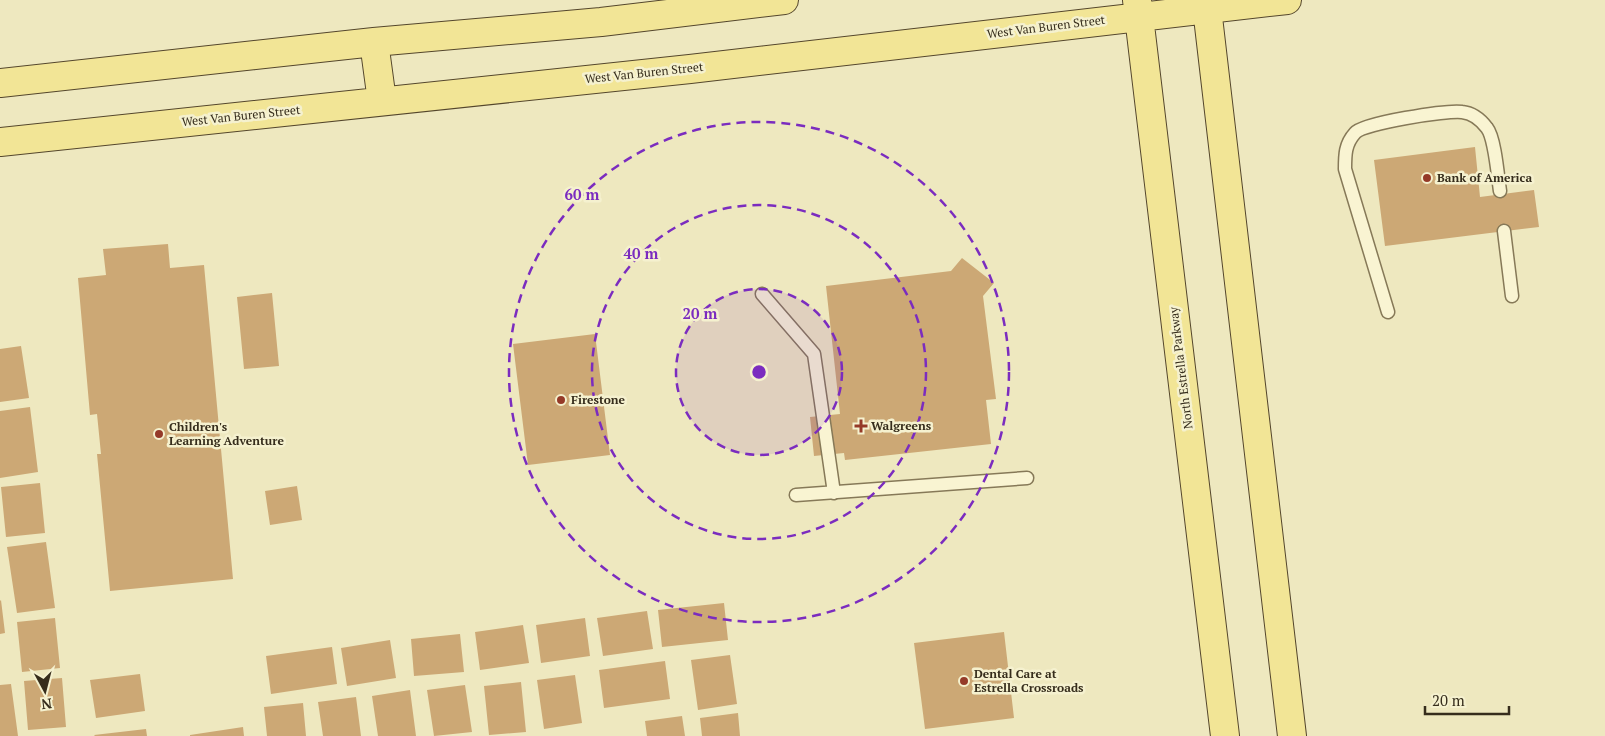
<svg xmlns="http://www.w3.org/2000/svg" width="1605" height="736" font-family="'PT Serif',serif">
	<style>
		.building { fill: #cca875 }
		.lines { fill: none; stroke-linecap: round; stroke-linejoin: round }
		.service-casing { stroke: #867958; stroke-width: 15 }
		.primary-casing { stroke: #54462c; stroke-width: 30 }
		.service { stroke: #f9f4d2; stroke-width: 12 }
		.primary { stroke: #f2e596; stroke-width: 28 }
		.ring { fill: none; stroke: #7b2cbf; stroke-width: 2.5; stroke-dasharray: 9 6 }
		.poi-dot { fill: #953a28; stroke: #f5f1cf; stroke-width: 2 }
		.labels { text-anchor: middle; stroke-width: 5; stroke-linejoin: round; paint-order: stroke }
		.street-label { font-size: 12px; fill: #362d1c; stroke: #f5f1cf }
		.poi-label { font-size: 12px; font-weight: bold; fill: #362d1c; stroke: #f5f1cf; text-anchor: start }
		.centre { fill: #7b2cbf; stroke: #f5f1cf; stroke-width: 2.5 }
		.ring-label { font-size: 15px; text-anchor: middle; font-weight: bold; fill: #7b2cbf; stroke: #f5f1cf; stroke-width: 5; stroke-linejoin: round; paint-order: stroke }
	</style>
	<rect width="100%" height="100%" fill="#eee8bf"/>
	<path class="building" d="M1475 147 1480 197 1534 190 1539 227 1385 246 1374 160Z
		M168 244 170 268 204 265 233 579 110 591 97 454H101L97 414 90 415 78 278 106 275 103 249Z
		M962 258 994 283 983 296 996 399 986 400 991 444 845 460 844 453 814 456 810 417 840 414 826 286 951 271Z
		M272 293 279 366 244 369 237 297Z
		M595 334 610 455 528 465 513 344Z
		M21 346 29 398 0 402V349Z
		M30 407 38 472 0 478V411Z
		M40 483 45 533 6 537 1 487Z
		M297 486 302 520 270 525 265 491Z
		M46 542 55 608 17 613 7 547Z
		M1 600 5 633 0 634V601Z
		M724 603 728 640 662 647 658 610Z
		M647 611 653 649 603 656 597 618Z
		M55 618 60 668 22 672 17 622Z
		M585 618 590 656 541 663 536 625Z
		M523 625 529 663 480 670 475 632Z
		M1004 632 1014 718 925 729 914 643Z
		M460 634 464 672 414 676 411 639Z
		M390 640 396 678 347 686 341 648Z
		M332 647 337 684 271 694 266 656Z
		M730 655 737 704 698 710 691 660Z
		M665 661 670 699 604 708 599 670Z
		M140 674 145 711 96 718 90 680Z
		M575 675 582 723 544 729 537 680Z
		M62 678 66 727 28 730 24 681Z
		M521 682 526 732 489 735 484 686Z
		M11 684 18 736H0V685Z
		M465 685 472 732 434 736 427 690Z
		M410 690 416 736H378L372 696Z
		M356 697 361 736H323L318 702Z
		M303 703 306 736H267L264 707Z
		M738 713 740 736H702L700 718Z
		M682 716 685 736H647L645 721Z
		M243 727 244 736H190V735Z
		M146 729 147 736H95L94 735Z"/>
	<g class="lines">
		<g class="service-casing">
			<path id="service" d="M1504 231 1512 296
				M762 294 814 354 834 493
				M1388 312 1345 169C1345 155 1345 144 1355 133 1363 123 1447 110 1462 112 1472 113 1481 120 1487 128 1495 138 1498 178 1500 191
				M796 495 1027 478"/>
		</g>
		<g class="primary-casing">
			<path id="primary" d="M1137 0 1225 736
				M1206 0 1292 736
				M374 42 382 101
				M0 83 374 42 601 22 784 0
				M0 142 690 69 1287 0"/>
		</g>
		<use href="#service" class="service"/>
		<use href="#primary" class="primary"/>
	</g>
	<circle cx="759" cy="372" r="83" fill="#7b2cbf" fill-opacity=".12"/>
	<g class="ring">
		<circle cx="759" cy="372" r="83"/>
		<circle cx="759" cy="372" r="167"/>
		<circle cx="759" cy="372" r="250"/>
	</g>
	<g class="poi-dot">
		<circle cx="1427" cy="178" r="5"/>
		<circle cx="561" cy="400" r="5"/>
		<path d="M858.5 418.5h5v5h5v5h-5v5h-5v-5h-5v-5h5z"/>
		<circle cx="159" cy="434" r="5"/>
		<circle cx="964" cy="681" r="5"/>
	</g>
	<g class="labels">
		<g class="street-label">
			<text transform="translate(1046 27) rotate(-7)" y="4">West Van Buren Street</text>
			<text transform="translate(644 73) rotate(-6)" y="4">West Van Buren Street</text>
			<text transform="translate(241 116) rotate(-6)" y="4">West Van Buren Street</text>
			<text transform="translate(1181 368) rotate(-97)" y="4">North Estrella Parkway</text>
		</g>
		<g class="poi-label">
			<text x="1437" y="182">Bank of America</text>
			<text x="571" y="404">Firestone</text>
			<text x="871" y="430">Walgreens</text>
			<text x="169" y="431">Children's<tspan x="169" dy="14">Learning Adventure</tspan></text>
			<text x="974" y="678">Dental Care at<tspan x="974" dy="14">Estrella Crossroads</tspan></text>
		</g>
	</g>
	<circle cx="759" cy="372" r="8" class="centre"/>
	<g class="ring-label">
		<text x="582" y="200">60 m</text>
		<text x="641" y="259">40 m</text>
		<text x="700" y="319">20 m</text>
	</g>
	<g transform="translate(45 691) rotate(173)" stroke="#f5f1cf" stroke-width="4" paint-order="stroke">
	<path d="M0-4L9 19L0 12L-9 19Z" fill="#362d1c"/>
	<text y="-8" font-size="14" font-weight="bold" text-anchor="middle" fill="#362d1c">N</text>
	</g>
	<path d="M1425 706v8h84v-8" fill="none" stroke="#362d1c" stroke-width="2.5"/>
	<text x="1432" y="706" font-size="15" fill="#362d1c" stroke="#f5f1cf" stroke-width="4" paint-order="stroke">20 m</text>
</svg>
